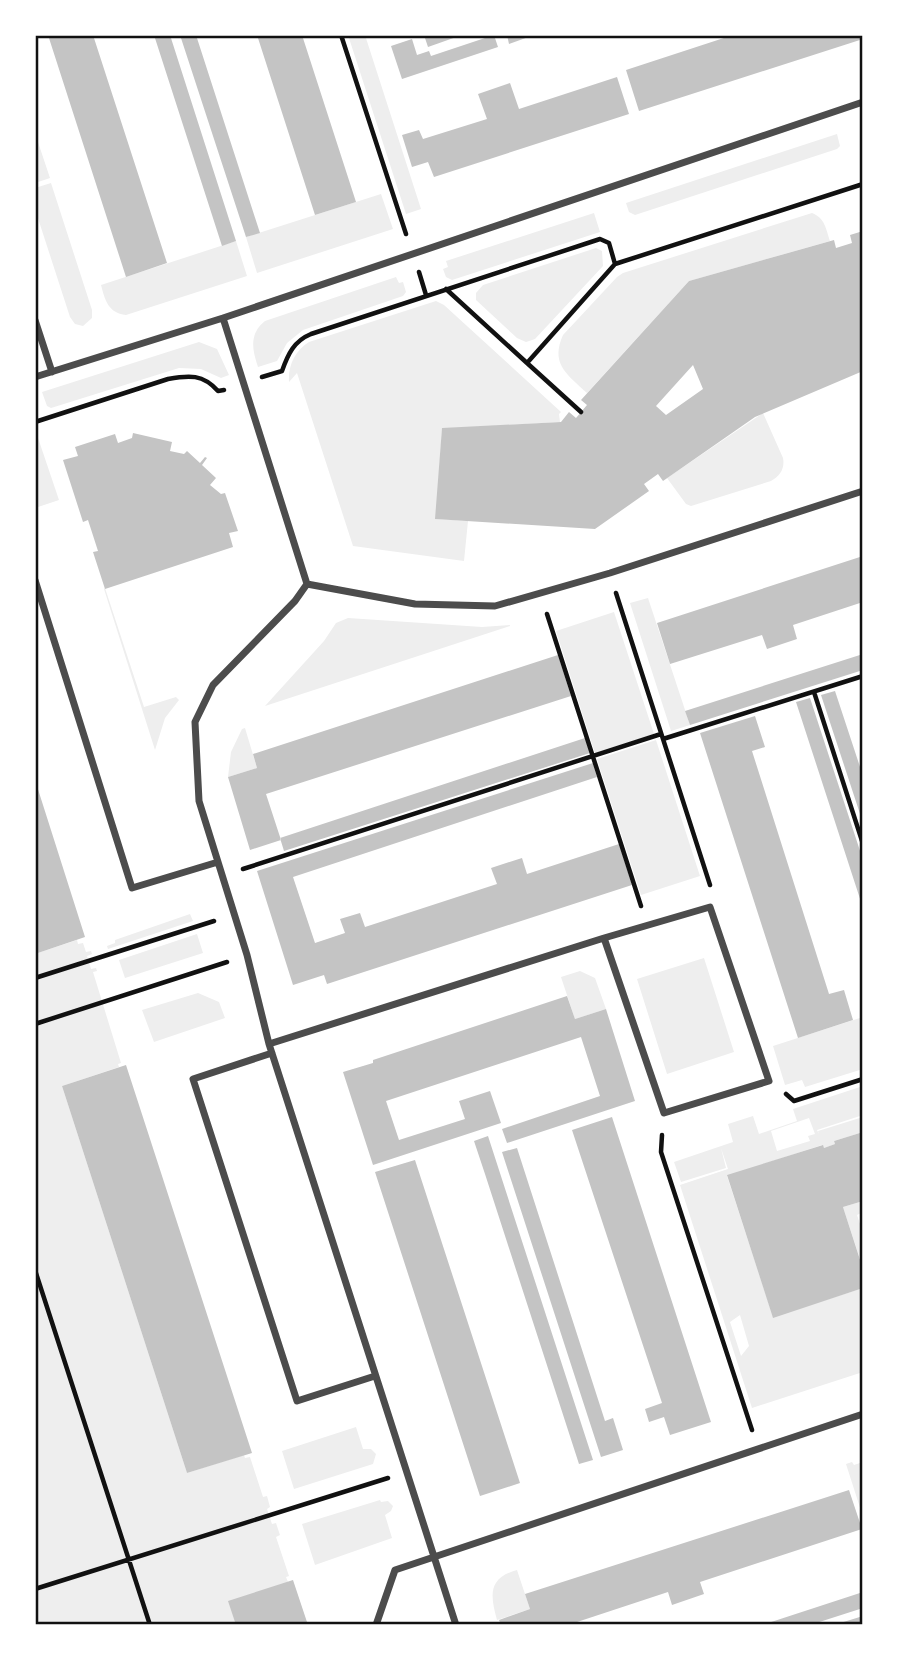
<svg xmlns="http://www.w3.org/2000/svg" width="898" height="1660" font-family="'Noto Serif',serif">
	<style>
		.green { fill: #eee; fill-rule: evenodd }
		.building { fill: #c4c4c4; fill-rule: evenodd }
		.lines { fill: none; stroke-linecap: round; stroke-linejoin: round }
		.path { stroke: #111; stroke-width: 4.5 }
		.minor { stroke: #4c4c4c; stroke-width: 7 }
		.neatline { fill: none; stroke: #111; stroke-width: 2.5 }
	</style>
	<rect width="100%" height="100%" fill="#fff"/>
	<path class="green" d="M348 35H365L421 209 406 214Z
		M35 133 50 178 35 183Z
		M837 134 840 146 837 149 635 215 629 212 626 203Z
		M51 183 92 310V318L83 326 75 324 70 317 35 209V188Z
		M381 194 393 229 257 273 246 237Z
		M594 213 600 232 452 280 446 277 443 269 448 267 446 261Z
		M812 213C825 218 826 229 830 241L689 281 587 393C567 374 550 364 563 335L617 277 623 273Z
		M236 241 247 276 126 315C108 313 105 300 101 285Z
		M596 248 602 251 603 266 535 339 526 342 517 338 476 300V293L483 285Z
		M396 277 399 283 403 282 406 292 403 296 303 330 287 343 277 361 258 367C252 349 249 334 265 321Z
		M436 301 444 305 561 412 559 414 560 422 442 429 436 519 468 521 464 561 353 546 297 373 289 382C288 365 295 351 309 342Z
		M199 342 217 349 229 375 221 378 201 369 179 368 51 408 47 406 42 392Z
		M763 413 783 458C785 469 780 476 771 481L691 506 686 504 667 478Z
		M35 429 59 500 35 508Z
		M105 588 144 707 176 697 179 700 165 718 155 750 104 589Z
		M648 598 690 725 671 731 630 603Z
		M614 612 654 734 595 753 556 631Z
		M348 618 482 627 510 625V626L265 706 324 641 336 623Z
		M245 728 257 768 228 777 231 752 242 729Z
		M656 740 700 876 641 895 597 759Z
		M190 914 193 921 108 949 107 946 115 943V940Z
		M197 934 203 953 125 978 119 960Z
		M77 940 78 944 83 943 86 952 91 951 92 954 87 956 91 969 96 968 97 971 93 972 121 1063 118 1064 119 1067 62 1086 187 1473 244 1455 245 1458 250 1457 263 1497 267 1496 270 1507 267 1509 272 1524 276 1523 280 1535 276 1537 289 1576 286 1577 288 1582 236 1625H35V954Z
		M704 958 734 1052 667 1074 637 979Z
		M580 971 595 978 606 1009 575 1019 561 977Z
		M198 993 219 1002 225 1018 154 1042 142 1010Z
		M863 1017V1069L805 1087 802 1080 785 1085 773 1046Z
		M863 1086V1115L817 1130 819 1134 818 1131 863 1117V1132L834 1141 835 1144 824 1148 822 1145 727 1176 773 1317 863 1288V1372L752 1408 680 1185 728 1169 721 1148 726 1168 681 1182 674 1162 733 1142 728 1124 753 1116 759 1134 797 1121 793 1109ZM809 1118 815 1134 808 1136 810 1141 777 1151 771 1131ZM740 1315 749 1346 741 1356 730 1322Z
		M863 1201V1212L857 1215 863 1233V1268L843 1207Z
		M356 1427 363 1449H371L376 1454 373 1464 294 1489 282 1451Z
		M852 1462 854 1465 863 1462V1517L846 1464Z
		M380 1500 381 1502 388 1501 393 1506 391 1511 385 1515 392 1538 315 1565 302 1524Z
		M517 1570 530 1609 497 1620C490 1595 488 1578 517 1570Z"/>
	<path class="building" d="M48 35H93L167 263 126 277Z
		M154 35H170L236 241 222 246Z
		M180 35H196L260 233 246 237Z
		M257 35H302L356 202 315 215Z
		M424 35H462L428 47Z
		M494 35 498 47 402 79 391 46 412 39 417 55 429 51 431 56Z
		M507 35H534L509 44Z
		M733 35H863V39L639 111 626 70Z
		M617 77 629 114 434 177 428 162 412 167 402 135 419 130 423 139 487 119 478 94 510 83 519 109Z
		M863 231V371L755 417 663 481 658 474 644 484 649 491 595 529 435 519 442 428 561 422 569 412 576 418 587 405 581 400 689 281 834 240 836 248 852 243 850 235ZM693 365 703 389 666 415 656 406Z
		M133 433 172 442 170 451 184 454 187 451 200 463 205 457 207 458 202 465 216 478 210 485 221 494 225 493 238 531 229 533 233 547 105 589 93 552 98 551 88 520 83 522 63 460 78 456 75 447 115 434 118 443 132 438Z
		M863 556V602L793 625 797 639 767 649 762 635 670 664 657 623Z
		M863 654V670L690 725 685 711Z
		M558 655 571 696 266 794 281 840 250 850 228 777 257 768 253 754Z
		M835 691 863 776V823L821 695Z
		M810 698 863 860V908L796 702Z
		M755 716 765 747 752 751 829 994 844 990 853 1020 798 1038 700 733Z
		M585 738 590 753 284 851 280 838Z
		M593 763 597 777 293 877 315 943 345 933 340 919 360 913 365 927 497 884 491 868 522 858 527 874 619 844 632 885 327 984 324 975 293 985 257 871Z
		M36 783 85 937 35 954V784Z
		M567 996 575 1019 606 1009 635 1101 507 1143 502 1129 600 1096 581 1037 386 1101 399 1140 465 1119 459 1101 490 1091 501 1123 373 1165 343 1072 373 1063V1060Z
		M126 1065 252 1453 187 1473 62 1086Z
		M612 1117 711 1422 670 1435 664 1417 649 1422 645 1409 662 1403 572 1130Z
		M863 1132V1201L843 1207 863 1269V1288L773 1318 727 1175 823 1145 824 1148 835 1144 834 1141Z
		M488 1136 520 1235 593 1460 579 1464 485 1174 474 1141Z
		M517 1148 605 1421 613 1418 623 1450 601 1457 502 1152Z
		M415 1160 520 1483 480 1496 375 1172Z
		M849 1490 862 1529 700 1582 704 1594 672 1605 668 1592 568 1625H501L499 1620 530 1609 525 1594Z
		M293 1580 308 1625H236L228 1601Z
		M863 1592V1608L810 1625H762Z
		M863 1616V1625H837V1624Z"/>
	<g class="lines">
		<path class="path" d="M341 35 406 234
			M419 272 426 295
			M446 289 527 363 615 264
			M527 363 581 412
			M262 377 282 371C288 354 294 341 311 334L600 239 609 243 615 264 863 184
			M35 422 168 379C189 375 203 374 218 391L224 390
			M616 593 710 885
			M547 614 641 906
			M814 692 863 844
			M663 739 863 676
			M243 869 661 734
			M35 978 214 921
			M35 1024 227 962
			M786 1094 794 1101 863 1079
			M662 1135 661 1152 752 1430
			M35 1270 150 1625
			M35 1589 388 1478"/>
		<path class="minor" d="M223 318 307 584
			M35 320 52 372
			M35 377 223 318 863 102
			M35 580 132 888 218 862
			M307 584 295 601 213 685 195 722 199 801 247 955 269 1044 456 1625
			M307 584 415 604 495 606 610 573 863 491
			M710 907 769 1081 664 1113 604 938Z
			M269 1044 604 938
			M272 1053 193 1079 297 1401 375 1376
			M376 1625 395 1570 863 1414"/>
	</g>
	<rect width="898" height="1660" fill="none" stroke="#ffffff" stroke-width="74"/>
	<rect x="37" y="37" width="824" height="1586" class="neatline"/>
</svg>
